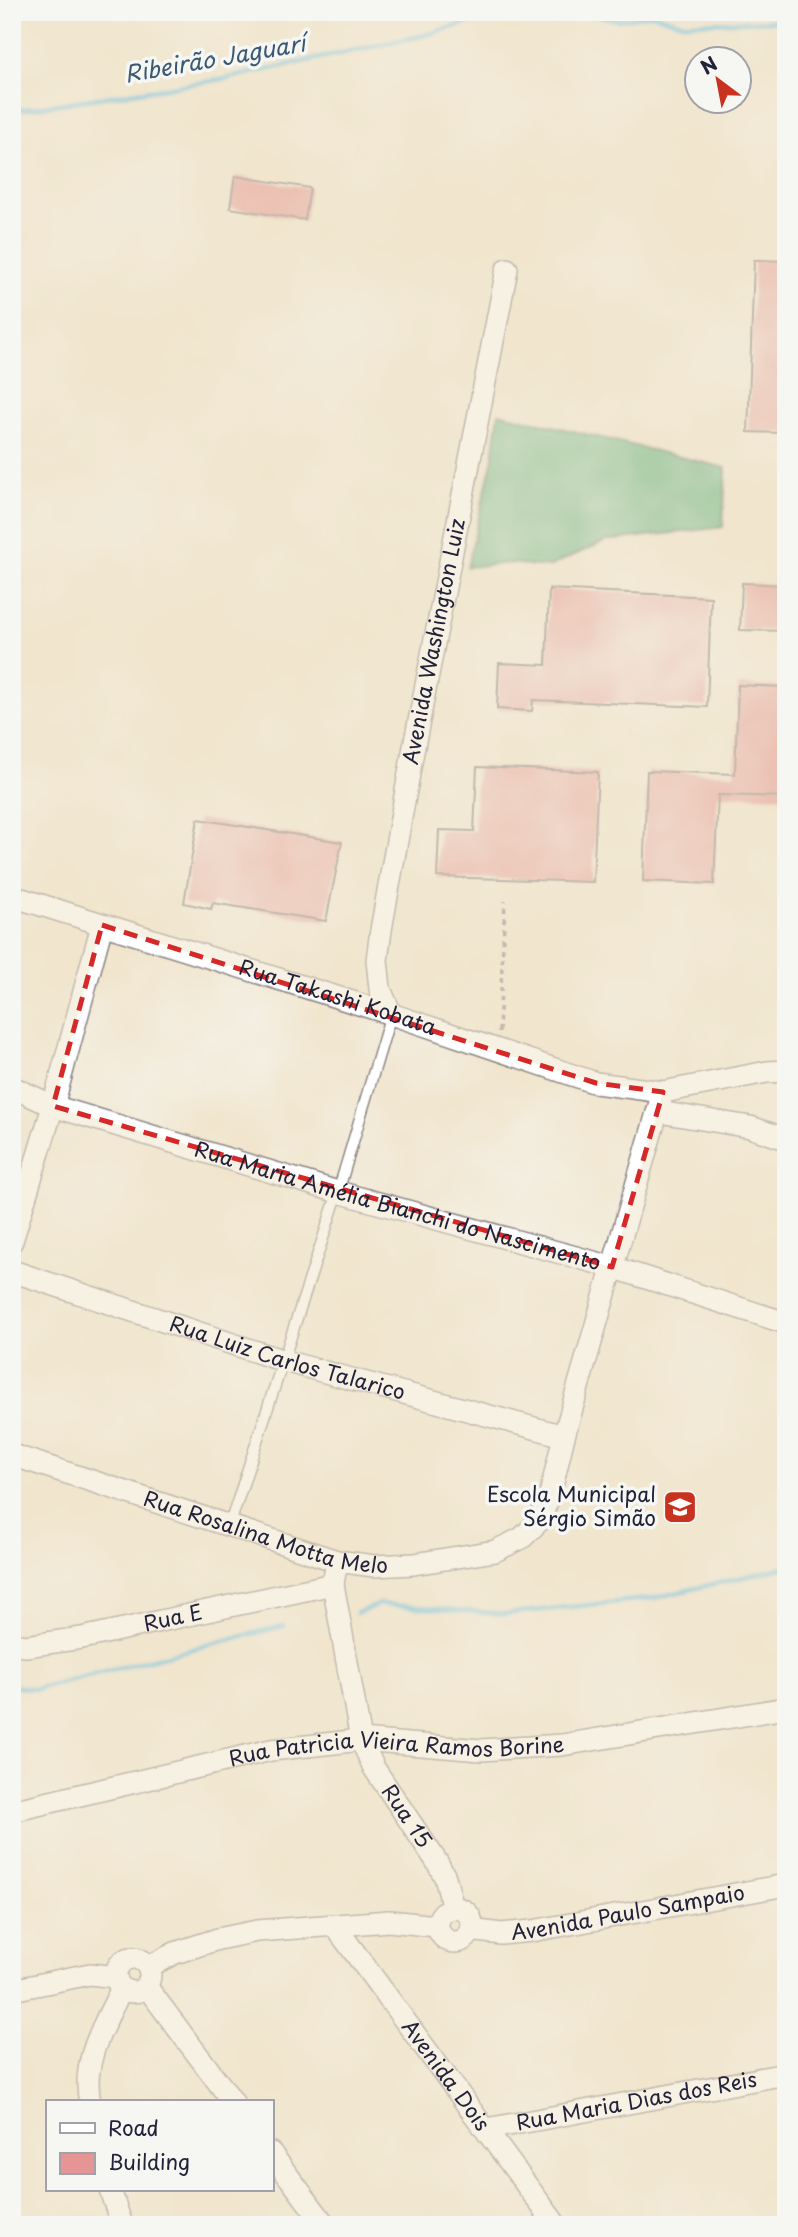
<svg xmlns="http://www.w3.org/2000/svg" width="798" height="2237" font-family="'Playpen Sans',sans-serif">
	<style>
		.forest { fill: #61b380; stroke: #426a5e; stroke-width: 2 }
		.lines { fill: none; stroke-linecap: round; stroke-linejoin: round }
		.stream { stroke: #64bee2; stroke-width: 5 }
		.building { fill: #e59593 }
		.service-casing { stroke: #8a8484; stroke-width: 13 }
		.minor-casing { stroke: #8a8484; stroke-width: 24 }
		.path { stroke: #8a8484; stroke-width: 3.5; stroke-dasharray: 5 5; stroke-linecap: butt }
		.service { stroke: #fff; stroke-width: 10 }
		.minor { stroke: #fff; stroke-width: 21 }
		.marked { fill: none; stroke: #d62828; stroke-width: 5; stroke-dasharray: 14 9; stroke-linejoin: round }
		.labels { text-anchor: middle; stroke-width: 7; stroke-linejoin: round; paint-order: stroke }
		.street-label { font-size: 21px; fill: #22223b; stroke: #f6f6f2 }
		.poi-label { font-size: 21px; fill: #22223b; stroke: #f6f6f2; text-anchor: end }
		.water-label { font-size: 23px; font-style: italic; fill: #395975; stroke: #f6f6f2 }
	</style>
	<rect width="100%" height="100%" fill="#f6f6f2"/>
	<filter id="ink" filterUnits="userSpaceOnUse"><feTurbulence type="fractalNoise" baseFrequency=".0143" numOctaves="2"/><feDisplacementMap in="SourceGraphic" scale="14" xChannelSelector="R" yChannelSelector="G"/><feConvolveMatrix kernelMatrix="1 2 1 2 8 2 1 2 1" color-interpolation-filters="sRGB"/></filter>
	<filter id="wash" filterUnits="userSpaceOnUse"><feTurbulence type="fractalNoise" baseFrequency=".00686" numOctaves="4" result="noise"/><feDisplacementMap in="SourceGraphic" scale="28" xChannelSelector="R" yChannelSelector="G"/><feGaussianBlur stdDeviation="1.57" result="paint"/><feColorMatrix in="noise" values="0 0 0 0 0 0 0 0 0 0 0 0 0 0 0 0 0 1.4 0 .05"/><feComposite in="paint" operator="in"/></filter>
	<g filter="url(#wash)">
		<rect width="100%" height="100%" fill="#f1e5cd"/>
		<path class="forest" d="M499 413 726 468 723 527 606 541 548 567 509 563 467 567 493 458Z"/>
		<g class="lines">
			<path class="stream" d="M550 23 589 14 619 20 652 14 682 23 786 21
				M12 111 224 79 425 35 505 12
				M357 1613 379 1604 504 1614 654 1598 786 1567
				M12 1686 35 1689 283 1626"/>
		</g>
		<g id="blocks">
			<path class="building" d="M235 176 310 188 305 220 230 208Z
				M754 260 786 261V433L748 432Z
				M742 583 786 585V631L740 630Z
				M549 589 711 597 707 707 533 700 532 711 497 709 499 663 546 665Z
				M738 685 786 687V797L718 795 714 884 643 881 647 771 735 774Z
				M477 767 598 772 593 882 437 877 439 830 474 831Z
				M198 819 342 842 326 921 213 903 211 909 184 903Z"/>
		</g>
	</g>
	<g filter="url(#ink)">
		<use href="#blocks" fill-opacity="0" stroke="#8a8484" stroke-width="2"/>
		<g class="lines">
			<g class="service-casing">
				<path id="service" d="M229 1527 338 1192 391 1014"/>
			</g>
			<g class="minor-casing">
				<g id="minor">
					<path id="s1" d="M12 896 391 1014 596 1083 663 1092 767 1072 786 1071"/>
					<path id="s2" d="M391 1014 380 989 377 960 381 930 412 757 507 269"/>
					<path id="s3" d="M12 1087 53 1106 338 1192 612 1267 786 1323"/>
					<path d="M659 1112 750 1127 786 1139"/>
					<path d="M12 1241 53 1106 102 925"/>
					<path id="s4" d="M12 1271 284 1361 564 1436"/>
					<path id="s5" d="M12 1455 337 1561 374 1566 414 1564 495 1551 522 1538 539 1521 550 1495 564 1436 663 1092"/>
					<path id="s6" d="M337 1561 333 1584 361 1740 374 1768 437 1862 445 1877 453 1908"/>
					<path id="s7" d="M12 1644 26 1646 82 1638 333 1584"/>
					<path id="s8" d="M12 1811 271 1750 361 1740 481 1750 562 1745 786 1708"/>
					<circle cx="455" cy="1925" r="17"/>
					<path id="s9" d="M335 1926 556 2225"/>
					<path id="s10" d="M471 1930 501 1934 532 1931 786 1885"/>
					<circle cx="133" cy="1975" r="17"/>
					<path d="M148 1967 175 1953 218 1939 257 1931 389 1921 437 1926"/>
					<path d="M146 1986 233 2102"/>
					<path d="M12 1990 90 1974 116 1977"/>
					<path d="M90 2102C81 2061 104 2025 122 1988"/>
					<path id="s11" d="M487 2129 786 2074"/>
					<path d="M271 2153 325 2225"/>
					<path d="M110 2190 122 2225"/>
				</g>
			</g>
			<path class="path" d="M499 1032 505 901"/>
			<use href="#service" class="service"/>
			<use href="#minor" class="minor"/>
		</g>
	</g>
	<path d="M0 0H798V2237H0ZM102 925 596 1083 663 1092 612 1267 53 1106Z" fill="#f1e5cd" fill-opacity=".55" fill-rule="evenodd"/>
	<path class="marked" d="M102 925 596 1083 663 1092 612 1267 53 1106Z"/>
	<defs>
		<g id="school-square" transform="scale(1.75)"><rect x="-9" y="-9" width="18" height="18" rx="4" fill="#c8321e" stroke="#f6f6f2"/><path d="M0-5L7-2L0 1L-7-2ZM-4 1L0 2.5L4 1V4Q0 6-4 4Z" fill="#fff"/></g>
	</defs>
	<g fill-rule="evenodd">
		<use href="#school-square" x="680" y="1507"/>
	</g>
	<g class="labels">
		<g class="street-label">
			<text dy="7" stroke="none"><textPath href="#s2" startOffset="380">Avenida Washington Luiz</textPath></text>
			<text dy="7" stroke="none"><textPath href="#s1" startOffset="341">Rua Takashi Kobata</textPath></text>
			<text dy="7" stroke="none"><textPath href="#s3" startOffset="404">Rua Maria Amélia Bianchi do Nascimento</textPath></text>
			<text dy="7" stroke="none"><textPath href="#s4" startOffset="289">Rua Luiz Carlos Talarico</textPath></text>
			<text dy="7" stroke="none"><textPath href="#s5" startOffset="266">Rua Rosalina Motta Melo</textPath></text>
			<text dy="7" stroke="none"><textPath href="#s7" startOffset="164">Rua E</textPath></text>
			<text dy="7" stroke="none"><textPath href="#s8" startOffset="392">Rua Patricia Vieira Ramos Borine</textPath></text>
			<text dy="7" stroke="none"><textPath href="#s6" startOffset="271">Rua 15</textPath></text>
			<text dy="7" stroke="none"><textPath href="#s10" startOffset="159">Avenida Paulo Sampaio</textPath></text>
			<text dy="7" stroke="none"><textPath href="#s9" startOffset="186">Avenida Dois</textPath></text>
			<text dy="7" stroke="none"><textPath href="#s11" startOffset="152">Rua Maria Dias dos Reis</textPath></text>
		</g>
		<g class="poi-label">
			<text x="656" y="1502">Escola Municipal<tspan x="656" dy="24">Sérgio Simão</tspan></text>
		</g>
		<g class="water-label">
			<text transform="translate(215 59) rotate(-10)" y="8">Ribeirão Jaguarí</text>
		</g>
	</g>
	<rect width="798" height="2237" fill="none" stroke="#f6f6f2" stroke-width="42"/>
	<rect x="46" y="2100" width="228" height="91" fill="#f6f6f2" stroke="#a1a1a9" stroke-width="2"/>
	<rect x="60" y="2123" width="35" height="10" fill="#ffffff" stroke="#a1a1a9" stroke-width="2"/>
	<text x="108" y="2136" font-size="21" fill="#22223b">Road</text>
	<rect x="60" y="2153" width="35" height="21" fill="#e59593" stroke="#a1a1a9" stroke-width="2"/>
	<text x="108" y="2170" font-size="21" fill="#22223b">Building</text>
	<g transform="translate(718 80) rotate(328)"><circle r="33" fill="#f6f6f2" stroke="#a1a1a9" stroke-width="2"/>
	<path d="M0-5L12 26L0 18L-12 26Z" fill="#c8321e"/>
	<text y="-10" font-size="19" font-weight="bold" text-anchor="middle" fill="#22223b">N</text>
	</g>
</svg>
